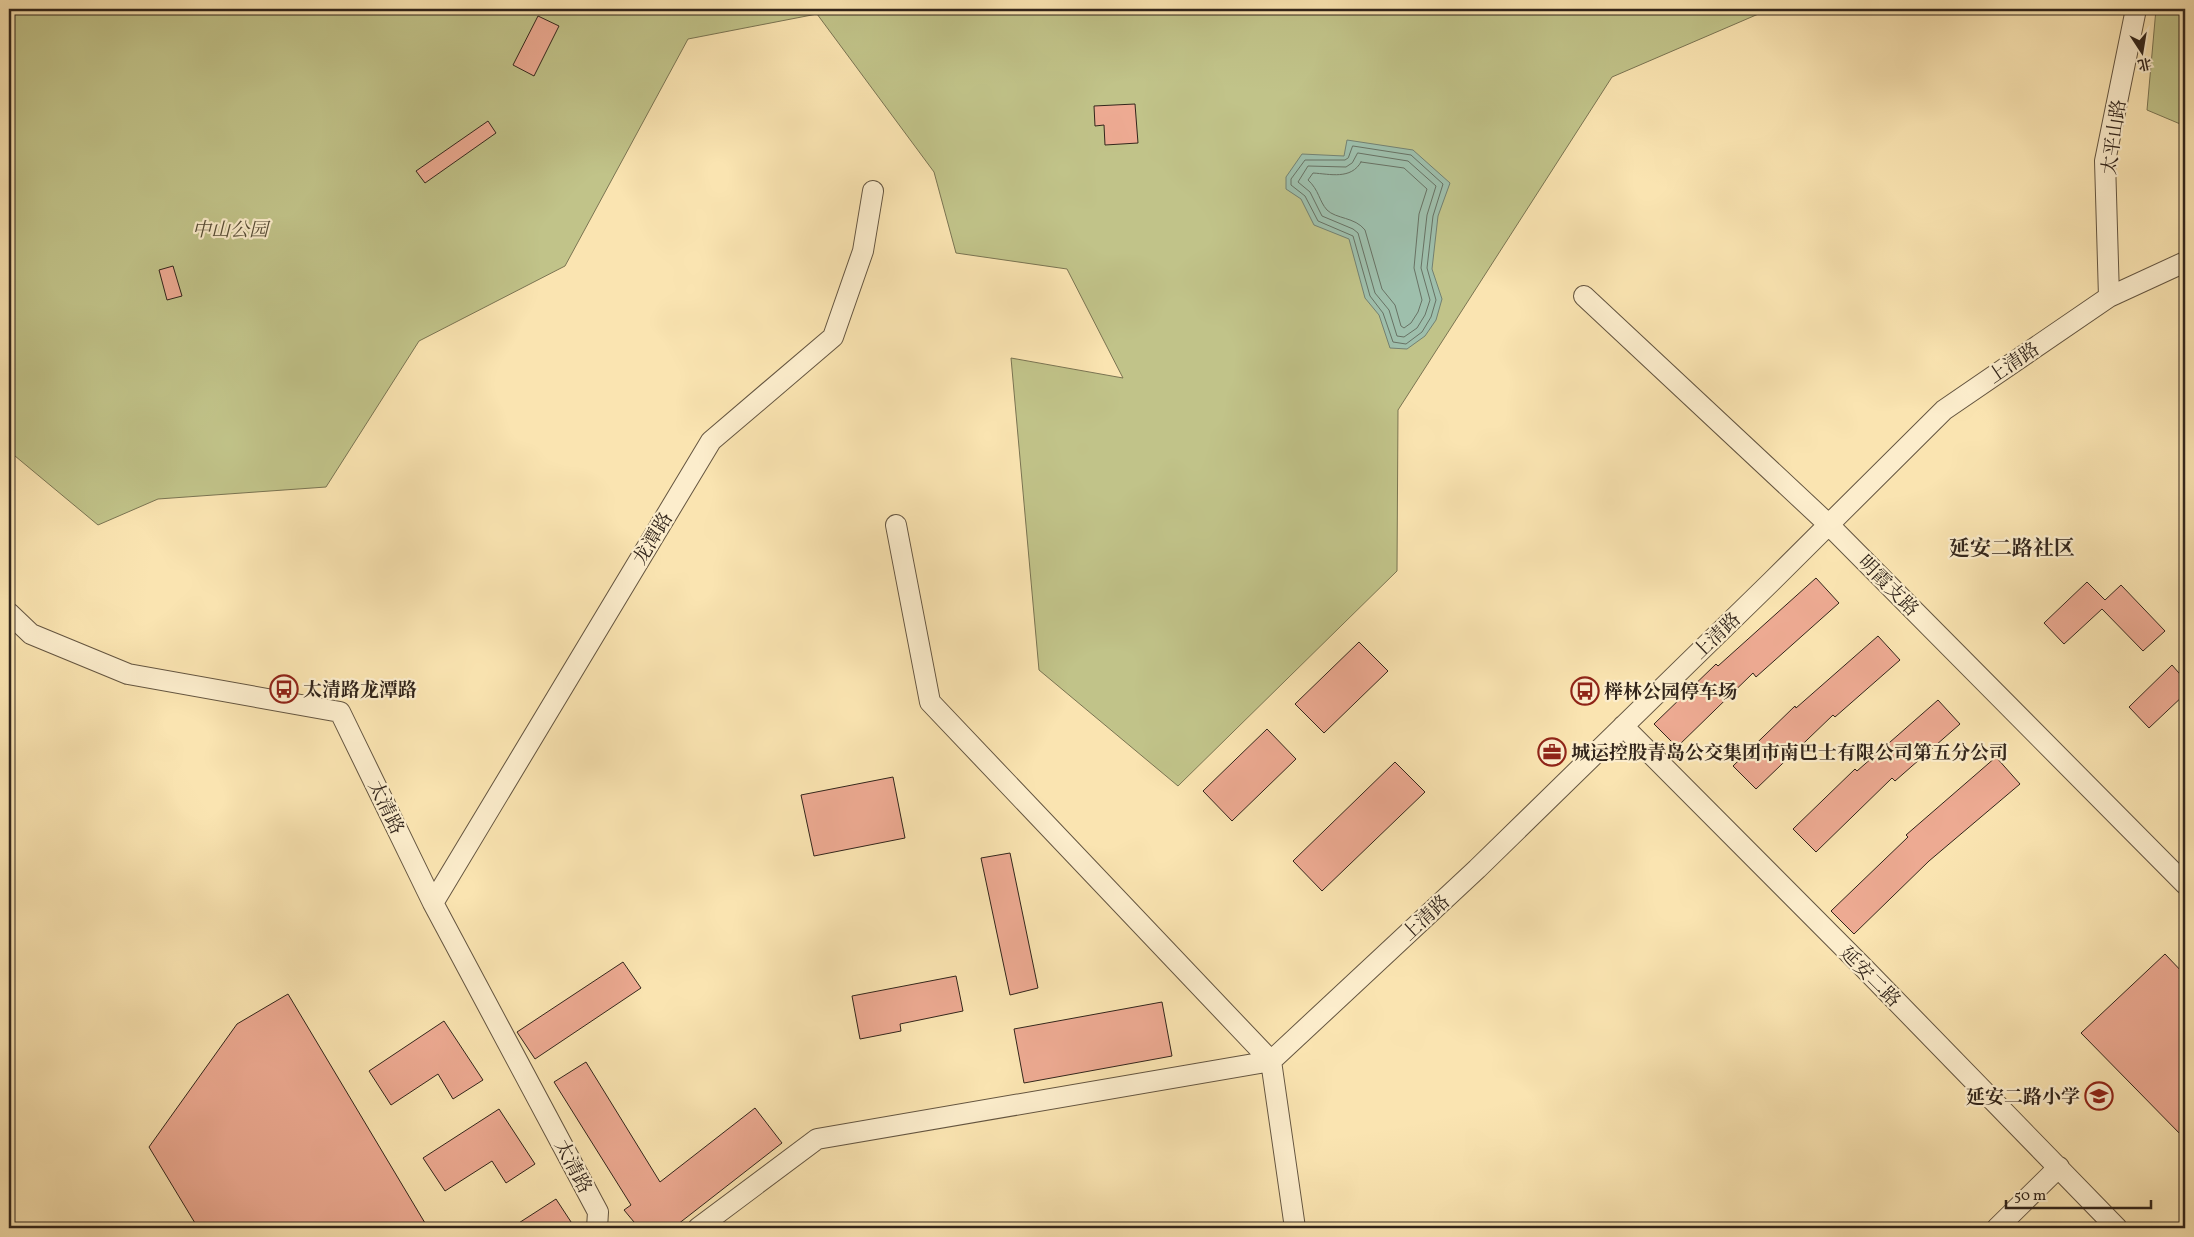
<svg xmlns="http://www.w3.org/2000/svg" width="2194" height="1237" font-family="Vollkorn,'Noto Serif SC',serif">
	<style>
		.green { fill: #c1c389; stroke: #7a7452 }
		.water { fill: #9ebfac; stroke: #738172 }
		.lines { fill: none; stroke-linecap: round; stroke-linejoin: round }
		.shore { stroke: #687264; stroke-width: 1 }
		.building { fill: #edaa92; stroke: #32251b }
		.minor-casing { stroke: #645540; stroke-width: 22 }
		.minor { stroke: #fcedcc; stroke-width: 20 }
		.labels { text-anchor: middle; stroke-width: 4.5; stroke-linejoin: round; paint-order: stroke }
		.street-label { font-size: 19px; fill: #32251b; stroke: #fcedcc }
		.park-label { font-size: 19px; font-style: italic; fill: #564c36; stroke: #fcedcc }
		.poi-label { font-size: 19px; font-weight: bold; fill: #32251b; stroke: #fcedcc; text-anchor: start }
		.quarter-label { font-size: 21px; font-weight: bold; fill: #32251b; stroke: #fcedcc }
	</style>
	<rect width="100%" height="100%" fill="#fae4b1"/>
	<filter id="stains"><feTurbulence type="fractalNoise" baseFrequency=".004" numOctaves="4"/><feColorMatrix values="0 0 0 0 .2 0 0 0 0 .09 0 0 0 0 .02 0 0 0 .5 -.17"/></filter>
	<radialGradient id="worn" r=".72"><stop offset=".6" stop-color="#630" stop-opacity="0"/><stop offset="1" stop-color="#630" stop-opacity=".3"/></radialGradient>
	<path class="green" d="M9 9H1770L1612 77 1398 410 1397 571 1178 786 1039 670 1011 358 1123 378 1067 269 956 253 934 172 817 14 688 39 565 266 419 341 326 487 158 499 98 525 9 451Z
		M2156 9H2185V126L2147 110Z"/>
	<path class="water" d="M1347 140 1413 150 1450 183 1438 216 1432 269 1442 299 1436 320 1425 336 1407 349 1390 348 1379 315 1365 298 1349 239 1314 225 1301 199 1286 189V177L1302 154 1344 156Z"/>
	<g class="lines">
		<path class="shore" d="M1353 146 1411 155 1443 184 1433 216 1427 268 1436 300 1431 317 1422 332 1406 344 1393 342 1383 313 1370 296 1353 236 1318 221 1305 196 1291 185V179L1305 160H1345L1348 158Z
			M1358 153 1408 161 1436 186 1427 215 1421 268 1430 300 1425 315 1417 328 1404 337 1397 336 1389 310 1375 293 1358 233 1353 229 1322 216 1310 192 1298 182 1308 166 1346 167 1352 163Z
			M1361 162 1404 168 1427 189 1419 214 1414 268 1422 300 1418 312 1411 323 1404 328 1401 326 1395 305 1382 289 1365 230C1355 217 1336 219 1327 210 1319 201 1319 190 1308 180L1313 173C1330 174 1351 180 1361 162Z"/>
	</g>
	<path class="building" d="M538 16 559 26 534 76 513 65Z
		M1135 104 1138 143 1105 145 1104 125 1095 126 1094 106Z
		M488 121 496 133 425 183 416 171Z
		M173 266 182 296 167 300 159 270Z
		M1816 578 1839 603 1756 677 1753 673 1677 747 1654 724 1716 664 1718 666Z
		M2087 582 2105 600 2121 585 2165 631 2143 651 2102 609 2064 644 2044 623Z
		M1878 636 1900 660 1835 717 1833 715 1756 789 1733 766 1795 706 1796 708Z
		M1359 642 1388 671 1324 733 1295 704Z
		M2172 665 2185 680V694L2149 728 2129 707Z
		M1938 700 1960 724 1895 781 1892 778 1816 852 1793 829 1855 769 1857 771Z
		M1267 729 1296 759 1232 821 1203 791Z
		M1996 757 2020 784 1929 861 1854 934 1831 911 1908 837 1906 835Z
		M1395 762 1425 792 1322 891 1293 861Z
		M893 777 905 838 814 856 801 795Z
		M1010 853 1038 988 1010 995 981 858Z
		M2165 954 2185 975V1139L2081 1033Z
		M623 962 641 988 535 1059 517 1032Z
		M956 976 963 1011 900 1024 901 1031 860 1039 852 996Z
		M288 994 428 1228H198L149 1147 237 1024Z
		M1162 1002 1172 1056 1024 1083 1014 1029Z
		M444 1021 483 1080 453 1099 438 1074 391 1105 369 1071Z
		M586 1062 660 1182 755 1108 782 1143 673 1228H639L624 1210 631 1205 554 1082Z
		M499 1109 535 1164 506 1183 492 1161 445 1191 423 1158Z
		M556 1199 575 1228H511Z"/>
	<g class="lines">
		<g class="minor-casing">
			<path id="minor" d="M1584 296 1828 524 2185 884
				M2109 297 2105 161 2136 9
				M896 525 930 702 1271 1061
				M9 613 31 634 128 674 340 712 433 903 598 1212 597 1228
				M1623 726 1863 967 2117 1228
				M433 903 711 441 833 337 863 251 873 191
				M698 1228 817 1139 1271 1061
				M1295 1228 1271 1061 1477 869 1772 581 1944 410 2109 297 2185 262
				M1997 1228 2059 1167"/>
		</g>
		<use href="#minor" class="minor"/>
	</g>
	<defs>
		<g id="bus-ring" transform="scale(1.4375)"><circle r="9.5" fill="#fcedcc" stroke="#8f2418" stroke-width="1.5"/><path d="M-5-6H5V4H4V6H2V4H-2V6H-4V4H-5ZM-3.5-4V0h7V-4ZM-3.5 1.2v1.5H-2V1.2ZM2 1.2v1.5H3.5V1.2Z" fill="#8f2418"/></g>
		<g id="office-ring" transform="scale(1.4375)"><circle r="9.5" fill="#fcedcc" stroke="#8f2418" stroke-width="1.5"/><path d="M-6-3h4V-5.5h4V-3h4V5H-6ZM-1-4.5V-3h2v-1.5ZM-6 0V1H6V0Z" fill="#8f2418"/></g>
		<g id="school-ring" transform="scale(1.4375)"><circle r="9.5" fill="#fcedcc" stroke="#8f2418" stroke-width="1.5"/><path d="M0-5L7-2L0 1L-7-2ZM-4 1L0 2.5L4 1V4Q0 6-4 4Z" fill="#8f2418"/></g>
	</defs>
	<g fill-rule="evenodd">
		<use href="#bus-ring" x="284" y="689"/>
		<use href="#bus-ring" x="1585" y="691"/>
		<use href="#office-ring" x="1552" y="752"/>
		<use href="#school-ring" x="2099" y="1096"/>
	</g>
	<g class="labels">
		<g class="street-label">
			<text transform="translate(2113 137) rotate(-82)" y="7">太平山路</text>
			<text transform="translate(2013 362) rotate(-34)" y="7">上清路</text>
			<text transform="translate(652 538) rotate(-59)" y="7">龙潭路</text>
			<text transform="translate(1889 585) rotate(45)" y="7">明霞支路</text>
			<text transform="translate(1716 635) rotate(-44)" y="7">上清路</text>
			<text transform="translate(387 807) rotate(64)" y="7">太清路</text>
			<text transform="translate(1425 917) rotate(-43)" y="7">上清路</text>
			<text transform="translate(1871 976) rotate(45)" y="7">延安二路</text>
			<text transform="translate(574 1166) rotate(62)" y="7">太清路</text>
		</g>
		<g class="park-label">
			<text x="230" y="236">中山公园</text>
		</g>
		<g class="poi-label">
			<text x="303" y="696">太清路龙潭路</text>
			<text x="1604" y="698">榉林公园停车场</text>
			<text x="1571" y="759">城运控股青岛公交集团市南巴士有限公司第五分公司</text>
			<text x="2080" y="1103" text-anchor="end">延安二路小学</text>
		</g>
		<g class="quarter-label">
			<text x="2012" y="555">延安二路社区</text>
		</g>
	</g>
	<rect width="2194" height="1237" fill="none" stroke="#fae4b1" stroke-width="30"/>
	<rect x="10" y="10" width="2174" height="1217" fill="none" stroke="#32251b" stroke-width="2.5"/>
	<rect x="15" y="15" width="2164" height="1207" fill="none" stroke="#32251b"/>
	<g transform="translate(2142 52) rotate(168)" stroke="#fcedcc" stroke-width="4" paint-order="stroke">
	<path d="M0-4L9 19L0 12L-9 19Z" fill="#32251b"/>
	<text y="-8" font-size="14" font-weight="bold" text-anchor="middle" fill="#32251b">北</text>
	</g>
	<path d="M2006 1200v8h145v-8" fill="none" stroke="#32251b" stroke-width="2.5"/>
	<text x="2014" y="1200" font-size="15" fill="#32251b" stroke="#fcedcc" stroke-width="4" paint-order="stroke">50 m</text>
	<rect width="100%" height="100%" filter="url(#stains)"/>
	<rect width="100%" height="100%" fill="url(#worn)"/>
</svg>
